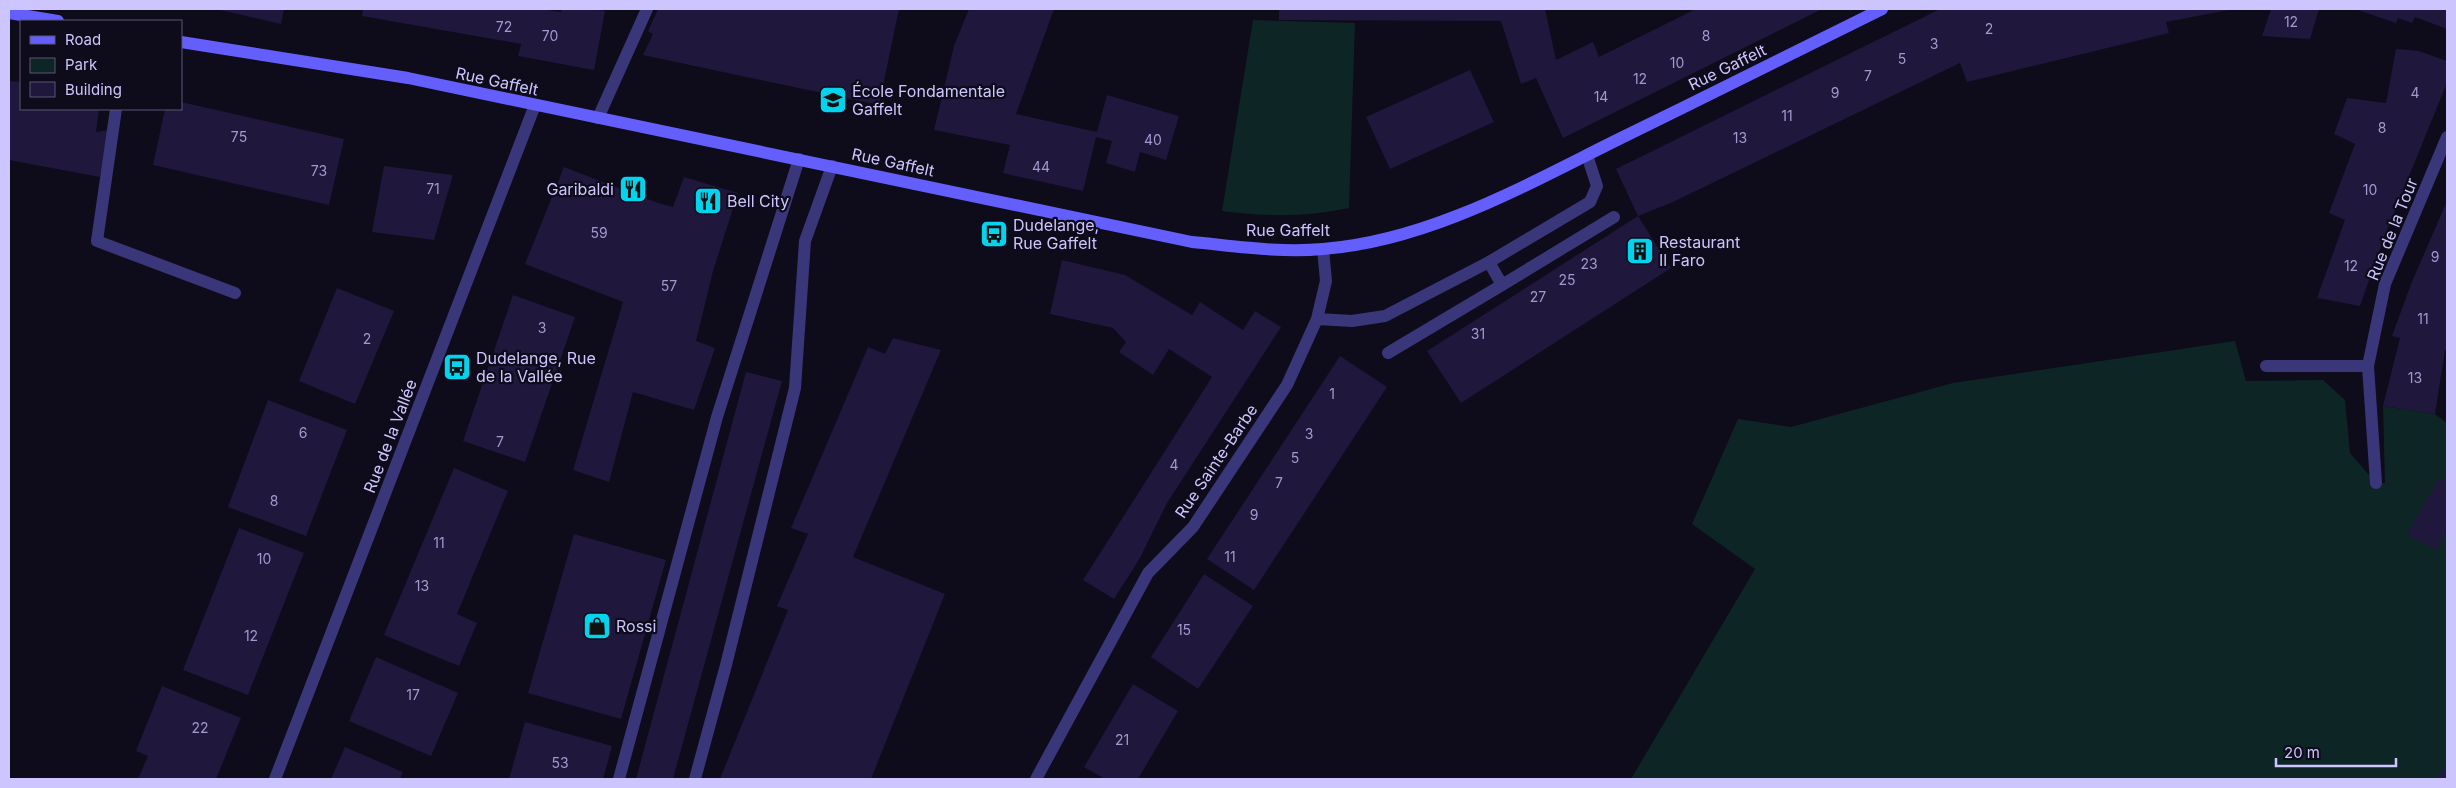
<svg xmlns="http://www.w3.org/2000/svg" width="2456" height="788" font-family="Inter,sans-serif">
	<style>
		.green { fill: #0e2525 }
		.building { fill: #1f173c }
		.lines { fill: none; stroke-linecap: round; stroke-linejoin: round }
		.lane { stroke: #3a367a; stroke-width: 12 }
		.street { stroke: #3a367a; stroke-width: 12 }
		.secondary { stroke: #645efd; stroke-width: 12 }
		.labels { text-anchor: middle; stroke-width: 4.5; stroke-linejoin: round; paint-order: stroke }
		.number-label { font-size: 14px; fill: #a29ace }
		.street-label { font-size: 16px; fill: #cdc6fe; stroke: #0e0b1b }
		.poi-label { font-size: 16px; fill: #cdc6fe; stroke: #0e0b1b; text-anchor: start }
	</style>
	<rect width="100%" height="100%" fill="#0e0b1b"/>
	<path class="green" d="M1253 20 1355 23 1349 208C1306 217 1265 217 1222 211Z
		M2235 341 2246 381 2323 380 2345 400 2350 453 2376 483H2385L2383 406 2435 414 2447 423V779H1631L1755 569 1692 524 1738 419 1791 427 1953 383Z"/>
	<path class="building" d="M216 9H284L281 24Z
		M363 9H541L561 12 562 9H592L605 11 594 70 518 56 521 44 362 16Z
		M658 9H899L879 105 643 55 653 34 648 31Z
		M969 9H1054L1016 114 1097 132 1107 95 1179 116 1166 160 1140 152 1135 172 1106 163 1112 141 1096 137 1083 191 1003 173 1010 145 934 130 954 46Z
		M1279 9H1545L1556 60 1593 42 1599 57 1696 9H1822L1563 138 1536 78 1521 84 1501 21 1279 20Z
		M1940 9 2229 10 2166 22 2169 33 1967 82 1960 63 1673 202 1638 216 1616 169Z
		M2271 9H2319L2310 39 2262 36Z
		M2355 9H2447V29L2415 17 2412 23 2398 18 2396 23Z
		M2396 49 2419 51 2447 61V83L2385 235 2360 306 2317 298 2345 220 2329 213 2355 144 2334 134 2347 98 2386 103Z
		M1470 70 1494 122 1390 169 1366 117Z
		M9 81 21 82V109H99L96 132 108 130 100 177 9 160Z
		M181 102 344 139 329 205 153 165 165 109H181Z
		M384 166 453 175 434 240 372 232Z
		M564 167 658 203 673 207 684 177 738 193 713 271 696 341 715 348 694 410 633 392 609 482 573 470 623 302 525 264Z
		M2447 201V350H2445L2435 414 2383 406 2400 338 2392 336 2411 284Z
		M1638 216 1671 268 1461 403 1427 351Z
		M1062 260 1125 275 1192 315 1200 302 1243 330 1255 311 1281 327 1167 503 1140 558 1114 599 1083 580 1212 377 1169 349 1153 375 1119 352 1126 342 1113 328 1050 314Z
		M337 288 394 311 355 404 299 381Z
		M513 295 575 317 525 462 463 441Z
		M893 338 941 350 853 557 945 594 871 779H720L788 610 777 606 808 534 791 528 868 347 885 354Z
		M1340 356 1387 387 1254 590 1207 559Z
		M746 372 782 381 673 779H636Z
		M268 400 347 430 306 536 228 507Z
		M454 468 508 491 457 614 477 623 459 666 384 635Z
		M2439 478 2447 482V531L2436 550 2407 534Z
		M239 528 304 553 248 695 183 670Z
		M574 534 666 560 621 719 528 693Z
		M1204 574 1253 606 1198 689 1151 657Z
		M376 657 458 693 431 756 349 721Z
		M1133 684 1178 711 1138 779H1105L1084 767Z
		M162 686 241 718 216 779H138L148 756 136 751Z
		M525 722 612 746 603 779H509Z
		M345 747 403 772 400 779H331Z
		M2447 767V779H2435Z"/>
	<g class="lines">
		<path class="lane" d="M116 109 97 241 235 293
			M598 118 647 9
			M619 779 717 417 799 159
			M695 779 726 665 795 388 805 241 832 166"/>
		<path class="street" d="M1489 262 1502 285 1614 217
			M1317 319 1352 321 1385 316 1489 262 1590 202 1597 186 1587 155
			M1388 353 1502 285
			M2266 366H2368
			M2376 483 2368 366 2385 284 2447 137
			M275 779 535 105
			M1036 779 1148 573 1193 527 1287 385 1317 319 1326 281 1323 249"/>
		<path class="secondary" d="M9 13 58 21
			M181 42 408 78 1192 242C1235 246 1280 253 1323 249 1428 241 1526 185 1619 139 1707 96 1795 52 1882 9"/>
	</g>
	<defs>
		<g id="school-square" transform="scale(1.4375)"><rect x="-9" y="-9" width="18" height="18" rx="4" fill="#03d3ed" stroke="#0e0b1b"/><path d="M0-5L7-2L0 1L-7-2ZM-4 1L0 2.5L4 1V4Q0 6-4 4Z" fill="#111"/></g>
		<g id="restaurant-square" transform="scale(1.4375)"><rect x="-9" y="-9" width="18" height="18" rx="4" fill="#03d3ed" stroke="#0e0b1b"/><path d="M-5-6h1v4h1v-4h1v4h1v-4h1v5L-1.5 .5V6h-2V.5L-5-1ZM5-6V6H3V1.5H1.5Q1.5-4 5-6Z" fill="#111"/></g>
		<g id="bus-square" transform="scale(1.4375)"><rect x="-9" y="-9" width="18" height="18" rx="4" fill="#03d3ed" stroke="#0e0b1b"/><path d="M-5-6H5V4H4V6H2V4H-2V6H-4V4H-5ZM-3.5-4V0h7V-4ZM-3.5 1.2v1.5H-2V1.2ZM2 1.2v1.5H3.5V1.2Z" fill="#111"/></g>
		<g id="building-square" transform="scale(1.4375)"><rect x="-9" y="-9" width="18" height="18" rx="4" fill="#03d3ed" stroke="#0e0b1b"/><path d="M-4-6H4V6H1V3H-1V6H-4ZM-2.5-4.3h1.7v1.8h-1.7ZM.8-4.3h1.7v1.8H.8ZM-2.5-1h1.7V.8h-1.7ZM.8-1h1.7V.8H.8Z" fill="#111"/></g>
		<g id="shop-square" transform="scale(1.4375)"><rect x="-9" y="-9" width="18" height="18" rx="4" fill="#03d3ed" stroke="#0e0b1b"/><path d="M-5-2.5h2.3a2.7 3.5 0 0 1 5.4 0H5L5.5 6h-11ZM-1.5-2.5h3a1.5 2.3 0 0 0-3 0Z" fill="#111"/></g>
	</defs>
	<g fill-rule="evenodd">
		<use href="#school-square" x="833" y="100"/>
		<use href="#restaurant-square" x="633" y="189"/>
		<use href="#restaurant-square" x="708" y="201"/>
		<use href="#bus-square" x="994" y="234"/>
		<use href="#building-square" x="1640" y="251"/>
		<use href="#bus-square" x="457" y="367"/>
		<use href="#shop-square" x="597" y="626"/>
	</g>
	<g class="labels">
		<g class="number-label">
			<text x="2291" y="27">12</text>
			<text x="504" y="32">72</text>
			<text x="1989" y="34">2</text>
			<text x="550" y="41">70</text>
			<text x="1706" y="41">8</text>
			<text x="1934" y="49">3</text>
			<text x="1902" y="64">5</text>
			<text x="1677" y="68">10</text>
			<text x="1868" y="81">7</text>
			<text x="1640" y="84">12</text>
			<text x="1835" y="98">9</text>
			<text x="2415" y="98">4</text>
			<text x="1601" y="102">14</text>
			<text x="1787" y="121">11</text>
			<text x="2382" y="133">8</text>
			<text x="239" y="142">75</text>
			<text x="1740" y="143">13</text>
			<text x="1153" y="145">40</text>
			<text x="1041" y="172">44</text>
			<text x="319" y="176">73</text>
			<text x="433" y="194">71</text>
			<text x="2370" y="195">10</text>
			<text x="599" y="238">59</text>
			<text x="2435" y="262">9</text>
			<text x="1589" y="269">23</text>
			<text x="2351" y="271">12</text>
			<text x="1567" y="285">25</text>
			<text x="669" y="291">57</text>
			<text x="1538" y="302">27</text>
			<text x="2423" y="324">11</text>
			<text x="542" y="333">3</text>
			<text x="1478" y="339">31</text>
			<text x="367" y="344">2</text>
			<text x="2415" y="383">13</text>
			<text x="1332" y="399">1</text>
			<text x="303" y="438">6</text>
			<text x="1309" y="439">3</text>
			<text x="500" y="447">7</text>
			<text x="1295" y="463">5</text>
			<text x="1174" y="470">4</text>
			<text x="1279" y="488">7</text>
			<text x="274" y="506">8</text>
			<text x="1254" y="520">9</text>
			<text x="439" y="548">11</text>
			<text x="1230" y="562">11</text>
			<text x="264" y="564">10</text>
			<text x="422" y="591">13</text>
			<text x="1184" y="635">15</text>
			<text x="251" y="641">12</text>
			<text x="413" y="700">17</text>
			<text x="200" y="733">22</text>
			<text x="1122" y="745">21</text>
			<text x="560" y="768">53</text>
		</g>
		<g class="street-label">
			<text transform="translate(1727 67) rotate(-26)" y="6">Rue Gaffelt</text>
			<text transform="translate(497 81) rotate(12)" y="6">Rue Gaffelt</text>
			<text transform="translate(893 162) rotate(12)" y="6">Rue Gaffelt</text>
			<text transform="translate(2392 229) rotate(-68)" y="6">Rue de la Tour</text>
			<text x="1288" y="236">Rue Gaffelt</text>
			<text transform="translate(390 436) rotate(-69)" y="6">Rue de la Vallée</text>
			<text transform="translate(1216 461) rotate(-56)" y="6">Rue Sainte-Barbe</text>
		</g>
		<g class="poi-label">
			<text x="852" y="97">École Fondamentale<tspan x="852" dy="18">Gaffelt</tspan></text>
			<text x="614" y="195" text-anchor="end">Garibaldi</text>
			<text x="727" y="207">Bell City</text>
			<text x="1013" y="231">Dudelange,<tspan x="1013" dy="18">Rue Gaffelt</tspan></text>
			<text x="1659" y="248">Restaurant<tspan x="1659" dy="18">Il Faro</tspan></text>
			<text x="476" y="364">Dudelange, Rue<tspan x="476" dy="18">de la Vallée</tspan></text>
			<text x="616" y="632">Rossi</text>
		</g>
	</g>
	<rect width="2456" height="788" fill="none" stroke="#cdc6fe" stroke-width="20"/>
	<rect x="20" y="20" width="162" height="90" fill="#0e0b1b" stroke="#5a5676"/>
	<rect x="30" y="36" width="25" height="8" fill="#645efd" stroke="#5a5676"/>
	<text x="65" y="45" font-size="15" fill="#cdc6fe">Road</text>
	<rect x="30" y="58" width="25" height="15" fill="#0e2525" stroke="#5a5676"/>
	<text x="65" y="70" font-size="15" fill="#cdc6fe">Park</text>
	<rect x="30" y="82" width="25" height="15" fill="#1f173c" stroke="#5a5676"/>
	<text x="65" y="95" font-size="15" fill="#cdc6fe">Building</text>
	<path d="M2276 758v8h120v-8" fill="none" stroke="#cdc6fe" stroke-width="2.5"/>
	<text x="2284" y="758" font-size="15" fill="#cdc6fe" stroke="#0e0b1b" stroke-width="4" paint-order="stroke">20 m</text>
</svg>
